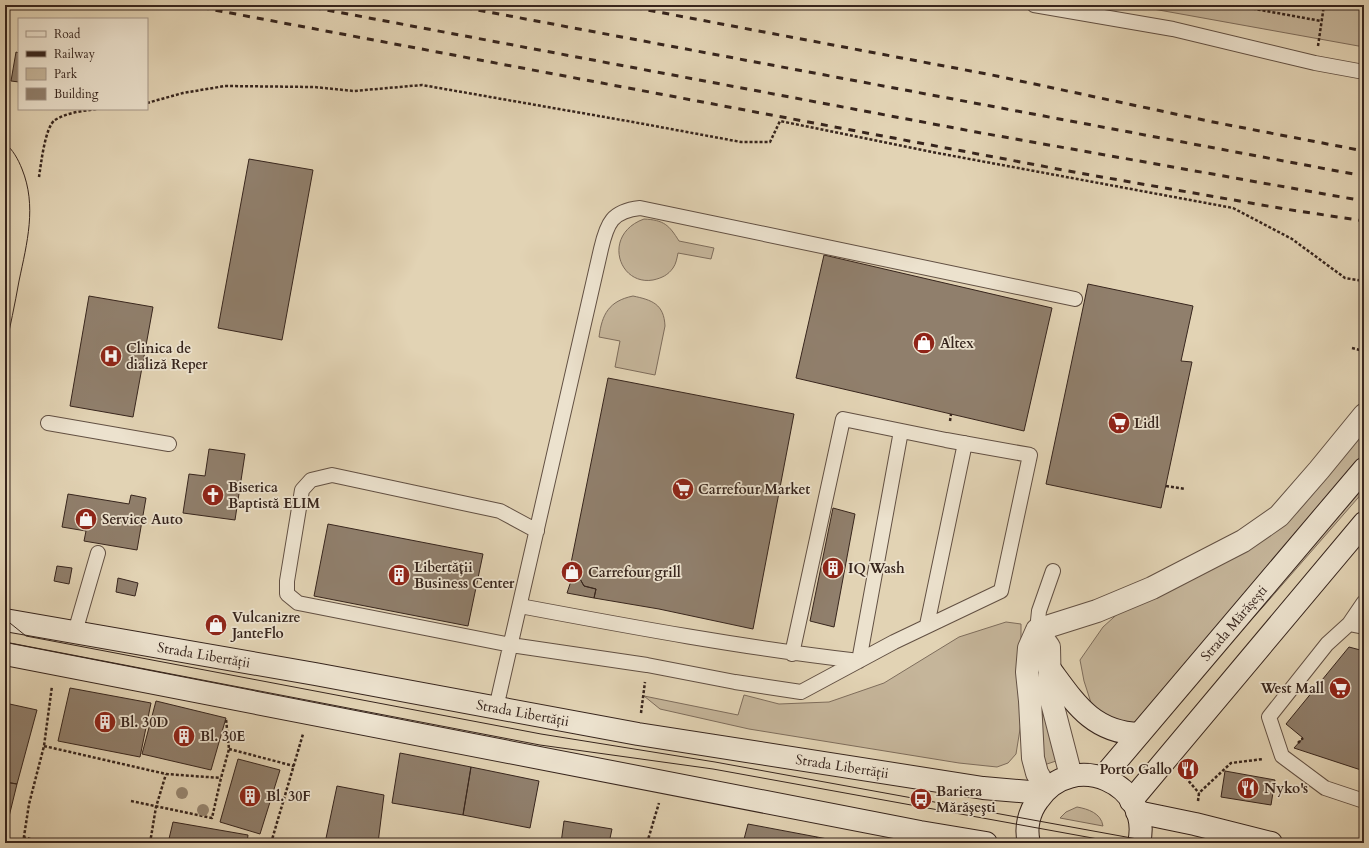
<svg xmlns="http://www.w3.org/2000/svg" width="1369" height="848" font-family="Cardo,serif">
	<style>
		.green { fill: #c5b59a; stroke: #7e6d5c }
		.building { fill: #907f6c; stroke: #37251d }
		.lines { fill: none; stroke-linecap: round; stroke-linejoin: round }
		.service-casing { stroke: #625043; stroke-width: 16 }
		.minor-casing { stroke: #625043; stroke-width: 24 }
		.secondary-casing { stroke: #37251d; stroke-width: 24 }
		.path { stroke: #37251d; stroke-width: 2.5; stroke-dasharray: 3 2; stroke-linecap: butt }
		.service { stroke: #ece2ce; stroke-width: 14 }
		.minor { stroke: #ece2ce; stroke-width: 22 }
		.secondary { stroke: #ece2ce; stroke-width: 22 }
		.tram { stroke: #37251d; stroke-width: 1 }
		.rail { stroke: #37251d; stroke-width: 3; stroke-dasharray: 7 7; stroke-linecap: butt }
		.tree { fill: #978772 }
		.labels { text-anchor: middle; stroke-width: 3.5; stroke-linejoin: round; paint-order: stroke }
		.poi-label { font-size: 14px; font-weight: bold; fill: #37251d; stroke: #ece2ce; text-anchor: start }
		.street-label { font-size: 14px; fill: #37251d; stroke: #ece2ce }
	</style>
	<rect width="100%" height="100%" fill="#e2d3b4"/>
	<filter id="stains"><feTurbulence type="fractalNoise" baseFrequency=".005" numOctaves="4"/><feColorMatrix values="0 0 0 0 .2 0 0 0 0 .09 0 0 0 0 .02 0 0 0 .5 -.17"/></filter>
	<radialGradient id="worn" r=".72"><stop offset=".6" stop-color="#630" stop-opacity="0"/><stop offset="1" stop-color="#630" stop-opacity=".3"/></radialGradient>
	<path class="green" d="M1131 5H1364V47Z
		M644 219C664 220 669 225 679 241L714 248 711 259 678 253C677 258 676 264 673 268 668 275 662 278 653 280 618 286 602 234 644 219Z
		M633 296C652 300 664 304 665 326L655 375 615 367 620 341 599 337C602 314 609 301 633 296Z
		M1364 433V491L1262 608 1150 728 1116 727 1093 709 1084 681 1080 660 1103 627 1124 608 1283 522Z
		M1006 622 1021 624V723L1016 754 1008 763 997 767 959 763 749 729 660 709 644 696 738 715 744 695 779 704 829 702 884 683 959 637Z
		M1041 686 1059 760 1041 766Z
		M1077 807C1088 809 1101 813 1103 826L1060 818 1066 812Z"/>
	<path class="building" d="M16 52 19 53V82L11 81Z
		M249 159 313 170 282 340 218 328Z
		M824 255 1052 308 1024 431 796 378Z
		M1088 284 1193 306 1181 361 1192 362 1161 508 1046 484Z
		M89 296 153 307 133 417 70 406Z
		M608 378 794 414 753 629 659 609 594 598 596 589 584 586 571 563Z
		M209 449 245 454 235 520 183 513 189 474 205 476Z
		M68 494 129 504 131 495 146 498 137 550 84 541 86 531 62 527Z
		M833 508 855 514 834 627 810 621Z
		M328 524 483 554 468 626 314 596Z
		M571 563 584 586 596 589 594 598 567 593 571 581H566Z
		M57 566 72 568 69 584 54 581Z
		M118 578 138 583 135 596 116 592Z
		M1349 647 1364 651V771L1294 748 1303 738 1286 724Z
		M70 688 151 703 140 757 58 741Z
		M156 701 226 718 211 770 142 754Z
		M5 703 37 710 17 784 5 782Z
		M400 753 471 767 463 815 392 803Z
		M238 759 280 770 260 834 220 822Z
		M471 767 539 781 530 828 463 815Z
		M1225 771 1275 780 1271 805 1221 797Z
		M5 782 17 784 5 833Z
		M337 786 384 795 378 843H325Z
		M564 821 612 829 609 843H561Z
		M173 822 248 835 247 843H168Z
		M748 824 817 837 816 843H743Z
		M817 837 849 843H816Z"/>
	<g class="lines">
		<g class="service-casing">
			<path id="service" d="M1034 5 1173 29 1315 63 1364 72
				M48 423 169 444
				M537 531 500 511 332 475 311 480 302 490 287 581V594L298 603 511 645 647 665 735 682 801 692 894 642 1001 591 1030 455 946 440 843 419 792 654
				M1364 602 1349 624 1327 644 1269 717 1282 756 1325 788 1364 801
				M520 606C632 627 745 648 859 661L901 431
				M1349 624 1364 627
				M927 625 965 443
				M1037 630 1039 611 1053 571
				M75 632 98 553
				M496 708 601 249C607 223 612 211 640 208L1075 299"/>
		</g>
		<g class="minor-casing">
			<path id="minor" d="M1037 630 1049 647 1050 695 1071 776
				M1046 789 1037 773 1033 758 1030 701 1027 672 1029 648 1037 630 1097 611 1152 588 1243 541 1279 516 1319 470 1364 415"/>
		</g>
		<g class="secondary-casing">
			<g id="secondary">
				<path id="s1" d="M5 620 315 674 638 734 983 788 1042 793"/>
				<path d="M5 654 920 832 986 843"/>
				<path d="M1049 668C1075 703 1092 732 1139 734"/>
				<path id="s2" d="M1103 777 1364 469"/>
				<path d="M1131 801 1364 523"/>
				<path d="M1137 812 1195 824 1271 843"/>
				<path d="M1029 843C1025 828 1029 812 1038 800 1073 748 1153 784 1139 843"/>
			</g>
		</g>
		<path class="path" d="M1233 5 1321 21
			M1318 46 1324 5
			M147 103 183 93 225 86 314 87 354 91 422 85 633 122 741 142H770L780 121 932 152 1233 208 1292 239 1345 278 1364 281
			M39 177C41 164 45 127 55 120 68 112 83 111 97 109
			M1352 348 1364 351
			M950 421 951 414
			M1166 486 1185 489
			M641 713 645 682
			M1298 743 1303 738
			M44 746 166 774 221 778
			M229 749 294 766
			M1181 775 1186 778 1199 793
			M131 801 212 818 221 778 229 749 226 719
			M1198 801 1199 793 1231 763 1263 759
			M23 837 45 843
			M23 843 29 804 44 746 52 686
			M150 843 156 807 166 774
			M271 843 303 734
			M647 843 659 803"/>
		<use href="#service" class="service"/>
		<use href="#minor" class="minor"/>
		<use href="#secondary" class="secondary"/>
		<path class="tram" d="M5 143C13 150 18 159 22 169 37 206 27 243 19 281 15 304 10 327 5 350
			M5 619 26 636 541 734 715 762 1159 843
			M5 642 540 745 713 769 1120 843"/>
		<path class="rail" d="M188 5 1079 173 1285 209 1364 221
			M300 5 976 132 1364 201
			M451 5 1364 176
			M621 5 992 75 1213 122 1364 151"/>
	</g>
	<g class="tree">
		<circle cx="182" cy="793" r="6"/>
		<circle cx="203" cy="810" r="6"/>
	</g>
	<defs>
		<g id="shop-disc" transform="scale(1.15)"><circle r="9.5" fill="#8f2418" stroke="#ece2ce"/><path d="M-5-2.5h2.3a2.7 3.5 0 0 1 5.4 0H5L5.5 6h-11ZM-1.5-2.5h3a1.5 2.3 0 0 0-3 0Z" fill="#fff"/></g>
		<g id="hospital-disc" transform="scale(1.15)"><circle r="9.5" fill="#8f2418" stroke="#ece2ce"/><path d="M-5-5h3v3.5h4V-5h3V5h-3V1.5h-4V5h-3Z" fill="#fff"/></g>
		<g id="supermarket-disc" transform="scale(1.15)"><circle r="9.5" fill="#8f2418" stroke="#ece2ce"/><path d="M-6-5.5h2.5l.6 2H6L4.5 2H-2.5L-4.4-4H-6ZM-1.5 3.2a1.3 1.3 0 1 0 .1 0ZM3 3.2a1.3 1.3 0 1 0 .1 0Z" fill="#fff"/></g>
		<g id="church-disc" transform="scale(1.15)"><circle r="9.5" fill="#8f2418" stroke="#ece2ce"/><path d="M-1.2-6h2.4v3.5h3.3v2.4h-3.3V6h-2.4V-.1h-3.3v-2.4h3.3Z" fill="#fff"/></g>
		<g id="building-disc" transform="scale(1.15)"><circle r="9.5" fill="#8f2418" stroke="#ece2ce"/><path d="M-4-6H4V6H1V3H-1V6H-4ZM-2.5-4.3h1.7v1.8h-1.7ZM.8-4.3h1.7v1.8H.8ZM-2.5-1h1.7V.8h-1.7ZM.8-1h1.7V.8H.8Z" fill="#fff"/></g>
		<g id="restaurant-disc" transform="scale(1.15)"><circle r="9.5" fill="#8f2418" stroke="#ece2ce"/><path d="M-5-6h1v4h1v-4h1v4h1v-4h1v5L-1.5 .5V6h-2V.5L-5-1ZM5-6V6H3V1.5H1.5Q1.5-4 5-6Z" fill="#fff"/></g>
		<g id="bus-disc" transform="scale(1.15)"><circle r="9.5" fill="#8f2418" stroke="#ece2ce"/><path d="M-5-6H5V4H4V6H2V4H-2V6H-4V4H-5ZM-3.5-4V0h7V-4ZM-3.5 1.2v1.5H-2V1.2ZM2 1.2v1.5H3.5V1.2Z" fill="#fff"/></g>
	</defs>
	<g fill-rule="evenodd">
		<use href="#shop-disc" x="924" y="343"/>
		<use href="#hospital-disc" x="111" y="356"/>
		<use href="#supermarket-disc" x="1119" y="423"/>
		<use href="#supermarket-disc" x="683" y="489"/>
		<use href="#church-disc" x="213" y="495"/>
		<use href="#shop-disc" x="86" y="519"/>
		<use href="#building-disc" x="833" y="568"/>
		<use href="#shop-disc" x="572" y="572"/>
		<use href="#building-disc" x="399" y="575"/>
		<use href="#shop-disc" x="216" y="625"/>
		<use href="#supermarket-disc" x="1340" y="688"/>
		<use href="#building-disc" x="105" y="722"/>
		<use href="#building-disc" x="184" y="736"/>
		<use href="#restaurant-disc" x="1188" y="769"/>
		<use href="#restaurant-disc" x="1248" y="788"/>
		<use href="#building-disc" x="250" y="796"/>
		<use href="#bus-disc" x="921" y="799"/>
	</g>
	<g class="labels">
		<g class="poi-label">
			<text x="940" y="348">Altex</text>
			<text x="126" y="353">Clinica de<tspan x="126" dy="16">dializă Reper</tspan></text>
			<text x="1134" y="428">Lidl</text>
			<text x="228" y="492">Biserica<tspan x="228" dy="16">Baptistă ELIM</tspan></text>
			<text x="698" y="494">Carrefour Market</text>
			<text x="102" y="524">Service Auto</text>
			<text x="414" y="572">Libertăţii<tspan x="414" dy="16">Business Center</tspan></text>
			<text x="848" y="573">IQ Wash</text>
			<text x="588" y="577">Carrefour grill</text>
			<text x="232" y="622">Vulcanizre<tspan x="232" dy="16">JanteFlo</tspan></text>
			<text x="1324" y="693" text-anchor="end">West Mall</text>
			<text x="120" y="727">Bl. 30D</text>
			<text x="200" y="741">Bl. 30E</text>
			<text x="1172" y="774" text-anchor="end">Porto Gallo</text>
			<text x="1264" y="793">Nyko's</text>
			<text x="936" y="796">Bariera<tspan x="936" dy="16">Mărăşeşti</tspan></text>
			<text x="266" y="801">Bl. 30F</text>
		</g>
		<g class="street-label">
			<text dy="5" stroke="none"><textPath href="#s2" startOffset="202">Strada Mărășești</textPath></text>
			<text dy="5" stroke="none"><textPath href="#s1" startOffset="202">Strada Libertății</textPath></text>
			<text dy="5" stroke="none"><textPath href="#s1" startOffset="526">Strada Libertății</textPath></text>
			<text dy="5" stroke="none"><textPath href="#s1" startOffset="850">Strada Libertății</textPath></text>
		</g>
	</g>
	<rect width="1369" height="848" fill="none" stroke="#e2d3b4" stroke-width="20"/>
	<rect x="6" y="6" width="1357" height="836" fill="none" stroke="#37251d" stroke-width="2"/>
	<rect x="10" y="10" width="1349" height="828" fill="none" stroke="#37251d"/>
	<rect x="18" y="18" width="130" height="92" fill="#ece2ce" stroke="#a49687"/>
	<rect x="26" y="31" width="20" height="6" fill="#ece2ce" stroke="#a49687"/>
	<text x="54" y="38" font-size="12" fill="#37251d">Road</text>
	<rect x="26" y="51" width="20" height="6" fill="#37251d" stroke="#a49687"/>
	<text x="54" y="58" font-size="12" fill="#37251d">Railway</text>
	<rect x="26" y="68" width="20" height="12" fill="#c5b59a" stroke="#a49687"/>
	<text x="54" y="78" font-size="12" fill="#37251d">Park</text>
	<rect x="26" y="88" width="20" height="12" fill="#907f6c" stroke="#a49687"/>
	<text x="54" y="98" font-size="12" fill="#37251d">Building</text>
	<rect width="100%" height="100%" filter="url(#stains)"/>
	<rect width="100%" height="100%" fill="url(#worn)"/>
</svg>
